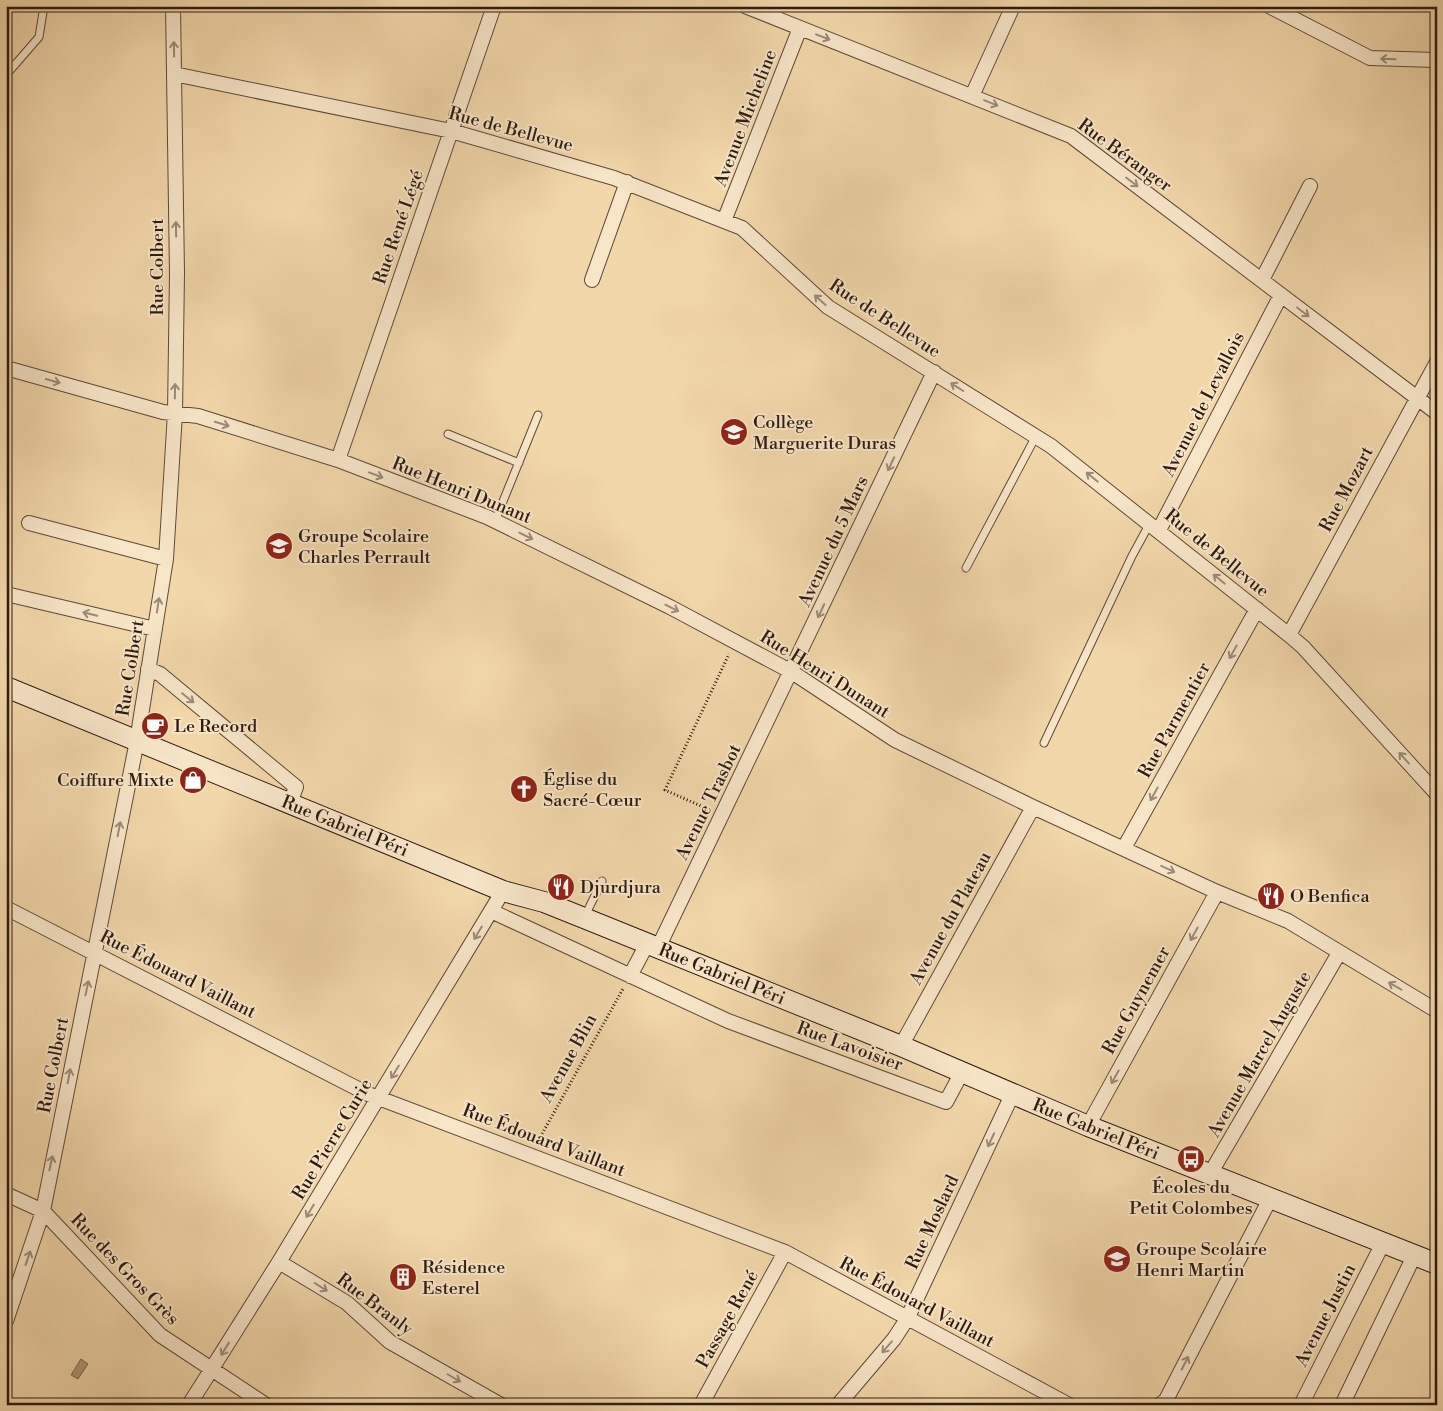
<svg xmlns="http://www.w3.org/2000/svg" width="1443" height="1411" font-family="'Libre Bodoni',serif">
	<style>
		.water { fill: #af9777; stroke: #7b654e }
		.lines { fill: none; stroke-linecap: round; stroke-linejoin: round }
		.lane-casing { stroke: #5f4a38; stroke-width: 9 }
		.street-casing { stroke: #5f4a38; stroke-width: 16 }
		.secondary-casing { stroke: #2e1b11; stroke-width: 22 }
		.path { stroke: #2e1b11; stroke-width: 3; stroke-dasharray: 1 2.5; stroke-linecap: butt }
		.lane { stroke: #f7e5c8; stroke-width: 7 }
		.street { stroke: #f7e5c8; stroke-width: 14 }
		.secondary { stroke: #f7e5c8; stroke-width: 20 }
		.oneway { stroke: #9d8a76 }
		.labels { text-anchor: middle; stroke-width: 4; stroke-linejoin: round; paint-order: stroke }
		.street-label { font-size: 18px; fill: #2e1b11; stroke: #f7e5c8 }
		.poi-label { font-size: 18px; fill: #2e1b11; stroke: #f7e5c8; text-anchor: start }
	</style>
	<rect width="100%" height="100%" fill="#f2d7ab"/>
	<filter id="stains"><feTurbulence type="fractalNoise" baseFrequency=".004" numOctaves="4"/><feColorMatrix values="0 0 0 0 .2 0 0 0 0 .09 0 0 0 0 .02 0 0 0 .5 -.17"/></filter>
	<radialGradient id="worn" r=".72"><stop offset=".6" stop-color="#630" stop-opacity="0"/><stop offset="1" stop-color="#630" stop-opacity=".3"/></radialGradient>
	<path class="water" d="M81 1359 88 1364 78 1379 71 1375Z"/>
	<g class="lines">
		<g class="lane-casing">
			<path id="lane" d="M6 75 39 37 44 6
				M448 434 519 463
				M495 521 538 415
				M966 568 1036 436
				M1044 743 1132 556 1150 523
				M585 916 602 881"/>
		</g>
		<g class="street-casing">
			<path id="street" d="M745 6 1071 136 1437 413
				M1269 6 1370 58 1437 60
				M174 74 451 131 614 178 742 228 828 307 1051 446 1289 635 1303 647 1437 794
				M972 96 1013 6
				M724 221 800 28
				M592 280 627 182
				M1262 280 1310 186
				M6 368 163 412 198 416 338 460 487 517 670 607 792 672 895 740 1033 807 1217 892 1288 921 1437 1011
				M338 460 494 6
				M29 523 166 559
				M1159 530 1281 295
				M6 594 155 629
				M1289 635 1437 362
				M148 669 160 674 296 787 290 803
				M1124 848 1257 609
				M6 908 368 1094 785 1252 1069 1405
				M491 911 728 1021 946 1102 962 1072
				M658 948 934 372
				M630 976 647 944
				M901 1046 1033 807
				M1088 1126 1217 892
				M1210 1174 1339 953
				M6 1194 43 1211 160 1335 266 1405
				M279 1262 347 1303 390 1342 501 1405
				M6 1321 43 1211 137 741 166 559 175 413 177 273 173 6
				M189 1405 279 1262 503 891
				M701 1405 785 1252
				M838 1405 894 1339 907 1319 1012 1095
				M1160 1405 1166 1400 1271 1197
				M1301 1405 1383 1243
				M1342 1405 1414 1256"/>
		</g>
		<g class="secondary-casing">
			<path id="secondary" d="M6 687 503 891 544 902 584 918 901 1046 1088 1126 1437 1264"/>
		</g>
		<path class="path" d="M710 810 665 790 729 654
			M537 1143 624 987"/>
		<use href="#lane" class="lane"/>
		<use href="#street" class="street"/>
		<use href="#secondary" class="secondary"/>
	</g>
	<defs><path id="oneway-shaft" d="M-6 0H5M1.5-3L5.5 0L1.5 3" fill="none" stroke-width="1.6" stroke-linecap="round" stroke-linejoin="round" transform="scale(1.25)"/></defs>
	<g class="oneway">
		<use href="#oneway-shaft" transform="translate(823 37) rotate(21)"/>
		<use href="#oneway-shaft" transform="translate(174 49) rotate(-91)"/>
		<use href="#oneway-shaft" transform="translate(1388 59) rotate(-178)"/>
		<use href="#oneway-shaft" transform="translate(991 103) rotate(22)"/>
		<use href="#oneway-shaft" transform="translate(1132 182) rotate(37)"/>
		<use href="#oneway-shaft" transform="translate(176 229) rotate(-91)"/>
		<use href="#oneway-shaft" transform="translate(820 300) rotate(-138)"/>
		<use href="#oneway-shaft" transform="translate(1303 312) rotate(37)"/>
		<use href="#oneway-shaft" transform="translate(53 381) rotate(16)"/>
		<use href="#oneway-shaft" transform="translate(957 387) rotate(-148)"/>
		<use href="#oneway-shaft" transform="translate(175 391) rotate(-89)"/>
		<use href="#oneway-shaft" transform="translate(222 424) rotate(17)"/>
		<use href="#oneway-shaft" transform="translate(891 464) rotate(115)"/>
		<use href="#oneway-shaft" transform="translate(376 475) rotate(21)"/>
		<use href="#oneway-shaft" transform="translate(1092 477) rotate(-141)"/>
		<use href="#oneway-shaft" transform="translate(526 536) rotate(26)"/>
		<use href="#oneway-shaft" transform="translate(1219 579) rotate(-141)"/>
		<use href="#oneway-shaft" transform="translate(158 605) rotate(-81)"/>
		<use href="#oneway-shaft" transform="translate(672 608) rotate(27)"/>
		<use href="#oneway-shaft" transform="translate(821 611) rotate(115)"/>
		<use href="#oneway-shaft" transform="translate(90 614) rotate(-167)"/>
		<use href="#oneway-shaft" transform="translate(1233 652) rotate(119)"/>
		<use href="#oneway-shaft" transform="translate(188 698) rotate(39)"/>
		<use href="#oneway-shaft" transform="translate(1404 758) rotate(-132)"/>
		<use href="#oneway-shaft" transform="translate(1154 794) rotate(119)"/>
		<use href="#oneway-shaft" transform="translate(119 829) rotate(-79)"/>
		<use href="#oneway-shaft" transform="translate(1168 869) rotate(25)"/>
		<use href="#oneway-shaft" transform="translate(478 933) rotate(121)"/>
		<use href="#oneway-shaft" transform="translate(1194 934) rotate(119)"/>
		<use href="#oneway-shaft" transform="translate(1395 986) rotate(-150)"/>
		<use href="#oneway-shaft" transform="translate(87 988) rotate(-78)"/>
		<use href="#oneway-shaft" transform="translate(395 1072) rotate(121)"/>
		<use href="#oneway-shaft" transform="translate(69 1076) rotate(-79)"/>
		<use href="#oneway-shaft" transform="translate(1115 1077) rotate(119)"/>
		<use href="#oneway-shaft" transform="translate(991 1140) rotate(115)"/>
		<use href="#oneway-shaft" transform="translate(51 1163) rotate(-77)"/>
		<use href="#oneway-shaft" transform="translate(310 1211) rotate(121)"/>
		<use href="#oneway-shaft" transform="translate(28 1258) rotate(-71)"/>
		<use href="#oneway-shaft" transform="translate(321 1287) rotate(32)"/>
		<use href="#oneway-shaft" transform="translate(887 1347) rotate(131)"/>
		<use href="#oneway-shaft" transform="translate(225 1349) rotate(122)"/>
		<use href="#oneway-shaft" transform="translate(1185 1363) rotate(-63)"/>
		<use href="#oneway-shaft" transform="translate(454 1378) rotate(30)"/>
	</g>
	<defs>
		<g id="school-disc" transform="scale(1.4375)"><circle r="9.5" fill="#8f2418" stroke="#f7e5c8"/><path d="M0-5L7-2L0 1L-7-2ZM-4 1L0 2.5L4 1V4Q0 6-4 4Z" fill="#fff"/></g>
		<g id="cafe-disc" transform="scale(1.4375)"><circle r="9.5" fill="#8f2418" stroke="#f7e5c8"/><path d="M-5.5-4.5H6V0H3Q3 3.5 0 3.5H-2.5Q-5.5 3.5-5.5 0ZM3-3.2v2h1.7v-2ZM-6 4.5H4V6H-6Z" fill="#fff"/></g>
		<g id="shop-disc" transform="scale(1.4375)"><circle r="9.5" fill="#8f2418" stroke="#f7e5c8"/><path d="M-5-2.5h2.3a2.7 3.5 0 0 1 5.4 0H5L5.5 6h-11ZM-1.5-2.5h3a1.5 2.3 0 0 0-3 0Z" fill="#fff"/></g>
		<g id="church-disc" transform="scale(1.4375)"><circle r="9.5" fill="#8f2418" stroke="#f7e5c8"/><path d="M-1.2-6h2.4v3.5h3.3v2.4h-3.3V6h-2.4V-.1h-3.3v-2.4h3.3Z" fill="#fff"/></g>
		<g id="restaurant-disc" transform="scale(1.4375)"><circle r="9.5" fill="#8f2418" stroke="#f7e5c8"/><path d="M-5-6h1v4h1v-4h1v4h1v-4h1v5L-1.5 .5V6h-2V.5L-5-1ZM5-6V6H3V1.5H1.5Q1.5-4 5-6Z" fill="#fff"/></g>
		<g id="bus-disc" transform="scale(1.4375)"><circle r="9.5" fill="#8f2418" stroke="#f7e5c8"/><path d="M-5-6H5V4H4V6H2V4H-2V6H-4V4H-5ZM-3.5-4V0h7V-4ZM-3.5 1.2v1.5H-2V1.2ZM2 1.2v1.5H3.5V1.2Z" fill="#fff"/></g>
		<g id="building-disc" transform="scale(1.4375)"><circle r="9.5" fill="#8f2418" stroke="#f7e5c8"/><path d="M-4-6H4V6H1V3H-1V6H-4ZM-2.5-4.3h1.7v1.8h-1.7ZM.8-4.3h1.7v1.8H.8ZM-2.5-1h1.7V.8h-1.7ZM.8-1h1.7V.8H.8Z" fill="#fff"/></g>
	</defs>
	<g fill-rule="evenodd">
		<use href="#school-disc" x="734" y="432"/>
		<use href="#school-disc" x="279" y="546"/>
		<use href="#cafe-disc" x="155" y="726"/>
		<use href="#shop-disc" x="193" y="780"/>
		<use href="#church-disc" x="524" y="789"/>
		<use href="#restaurant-disc" x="561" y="887"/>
		<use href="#restaurant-disc" x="1271" y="896"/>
		<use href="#bus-disc" x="1191" y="1159"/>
		<use href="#school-disc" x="1117" y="1259"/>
		<use href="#building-disc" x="403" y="1277"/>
	</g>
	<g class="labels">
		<g class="street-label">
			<text transform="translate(745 118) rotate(-69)" y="6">Avenue Micheline</text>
			<text transform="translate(511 129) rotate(15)" y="6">Rue de Bellevue</text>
			<text transform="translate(1125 155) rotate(36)" y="6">Rue Béranger</text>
			<text transform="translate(398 227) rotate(-71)" y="6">Rue René Légé</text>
			<text transform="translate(157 267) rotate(-90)" y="6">Rue Colbert</text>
			<text transform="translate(885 318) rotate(33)" y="6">Rue de Bellevue</text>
			<text transform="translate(1203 404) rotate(-63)" y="6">Avenue de Levallois</text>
			<text transform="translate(1346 489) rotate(-62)" y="6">Rue Mozart</text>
			<text transform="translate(462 490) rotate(22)" y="6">Rue Henri Dunant</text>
			<text transform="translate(833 541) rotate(-65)" y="6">Avenue du 5 Mars</text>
			<text transform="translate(1217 553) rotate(39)" y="6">Rue de Bellevue</text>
			<text transform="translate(130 668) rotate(-81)" y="6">Rue Colbert</text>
			<text transform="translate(825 674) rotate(32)" y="6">Rue Henri Dunant</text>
			<text transform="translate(1174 720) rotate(-61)" y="6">Rue Parmentier</text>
			<text transform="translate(708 802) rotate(-64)" y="6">Avenue Trasbot</text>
			<text transform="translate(345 826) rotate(22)" y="6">Rue Gabriel Péri</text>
			<text transform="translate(950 918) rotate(-61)" y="6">Avenue du Plateau</text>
			<text transform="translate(178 974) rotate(27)" y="6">Rue Édouard Vaillant</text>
			<text transform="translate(722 974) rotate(22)" y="6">Rue Gabriel Péri</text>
			<text transform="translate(1136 1000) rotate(-61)" y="6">Rue Guynemer</text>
			<text transform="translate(850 1046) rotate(20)" y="6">Rue Lavoisier</text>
			<text transform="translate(1259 1054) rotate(-60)" y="6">Avenue Marcel Auguste</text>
			<text transform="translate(568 1058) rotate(-61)" y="6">Avenue Blin</text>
			<text transform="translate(53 1065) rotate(-79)" y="6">Rue Colbert</text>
			<text transform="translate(1096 1129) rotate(22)" y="6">Rue Gabriel Péri</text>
			<text transform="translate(332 1139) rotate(-59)" y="6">Rue Pierre Curie</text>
			<text transform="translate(544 1140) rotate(21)" y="6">Rue Édouard Vaillant</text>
			<text transform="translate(932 1222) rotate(-65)" y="6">Rue Moslard</text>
			<text transform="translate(125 1269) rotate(46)" y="6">Rue des Gros Grès</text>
			<text transform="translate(917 1302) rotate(28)" y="6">Rue Édouard Vaillant</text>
			<text transform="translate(375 1304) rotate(37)" y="6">Rue Branly</text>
			<text transform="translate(1325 1315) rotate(-63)" y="6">Avenue Justin</text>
			<text transform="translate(727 1319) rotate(-61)" y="6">Passage René</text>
		</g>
		<g class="poi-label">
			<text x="753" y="428">Collège<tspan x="753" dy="21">Marguerite Duras</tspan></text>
			<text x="298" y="542">Groupe Scolaire<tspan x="298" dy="21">Charles Perrault</tspan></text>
			<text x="174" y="732">Le Record</text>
			<text x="543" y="785">Église du<tspan x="543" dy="21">Sacré-Cœur</tspan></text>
			<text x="174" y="786" text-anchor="end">Coiffure Mixte</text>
			<text x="580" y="893">Djurdjura</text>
			<text x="1290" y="902">O Benfica</text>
			<text x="1191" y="1193" text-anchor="middle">Écoles du<tspan x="1191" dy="21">Petit Colombes</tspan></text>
			<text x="1136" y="1255">Groupe Scolaire<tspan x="1136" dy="21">Henri Martin</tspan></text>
			<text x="422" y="1273">Résidence<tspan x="422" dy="21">Esterel</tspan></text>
		</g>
	</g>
	<rect width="1443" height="1411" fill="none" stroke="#f2d7ab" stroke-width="25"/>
	<rect x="8" y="8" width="1428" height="1396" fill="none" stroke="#2e1b11" stroke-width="2.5"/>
	<rect x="12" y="12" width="1418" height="1386" fill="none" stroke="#2e1b11"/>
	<rect width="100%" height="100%" filter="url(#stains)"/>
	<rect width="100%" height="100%" fill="url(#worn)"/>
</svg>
